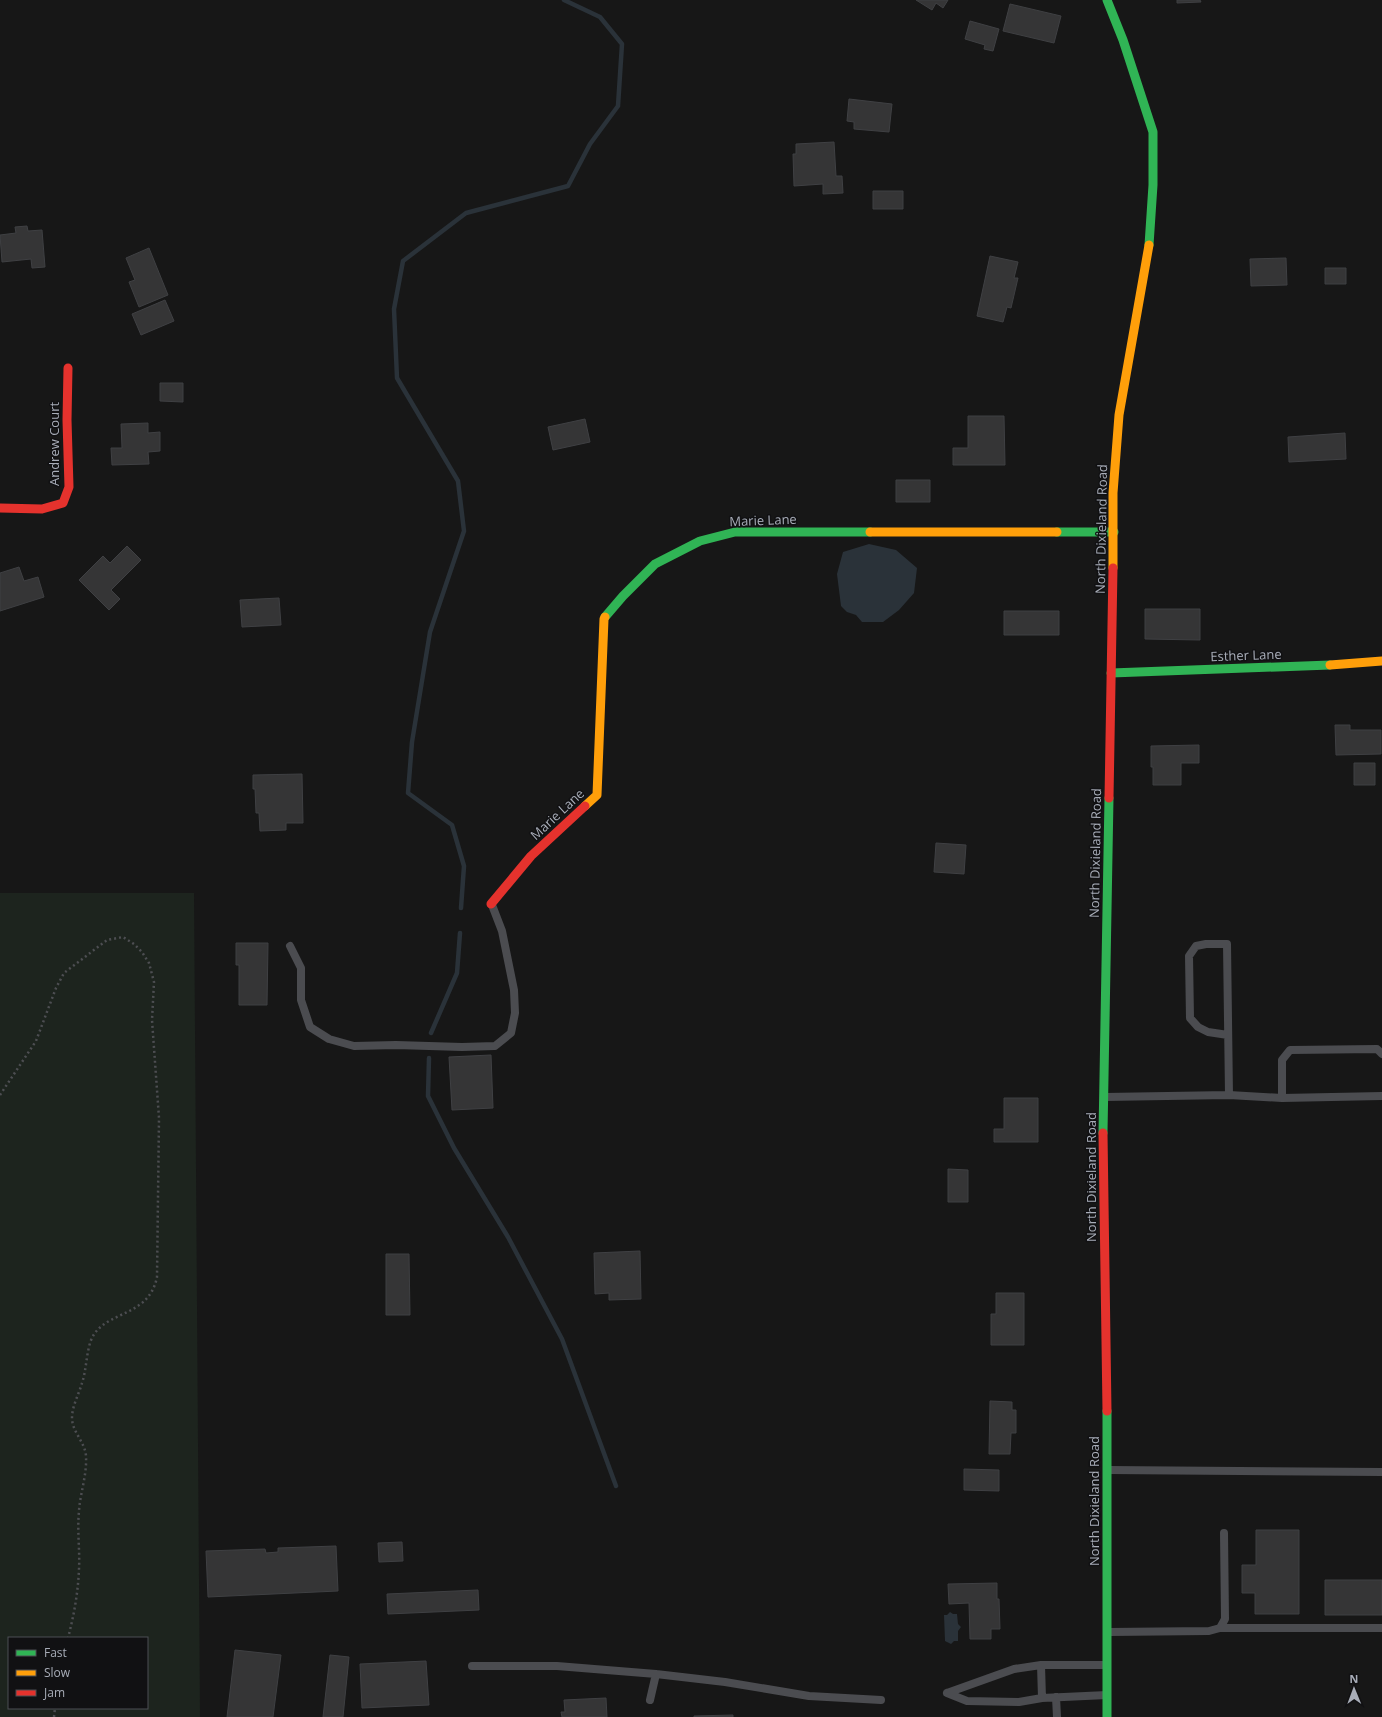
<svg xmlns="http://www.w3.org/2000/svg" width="1382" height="1717" font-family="'Open Sans',sans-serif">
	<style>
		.green { fill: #1d241e; fill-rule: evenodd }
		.water { fill: #2a3239 }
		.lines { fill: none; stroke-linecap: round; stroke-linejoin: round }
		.stream { stroke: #2a3239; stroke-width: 4.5 }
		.building { fill: #353536; stroke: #3f4043 }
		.path { stroke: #4d4e52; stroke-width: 2.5; stroke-dasharray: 2 3; stroke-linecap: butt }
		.lane { stroke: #4b4c50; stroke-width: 8 }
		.fast { stroke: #30b455; stroke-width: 9 }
		.slow { stroke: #ff9f0a; stroke-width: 9 }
		.jam { stroke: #e5322d; stroke-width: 9 }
		.labels { text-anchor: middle; stroke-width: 3; stroke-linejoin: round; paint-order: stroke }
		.street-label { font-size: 13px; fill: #a8adb8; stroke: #111113 }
	</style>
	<rect width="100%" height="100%" fill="#171717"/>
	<path class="green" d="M0 893H194L200 1717H0ZM9 1638H147V1708H9Z"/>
	<path class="water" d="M869 544 896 550 917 568 914 593 899 610 883 622H862L856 615 847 612 841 606 837 574 843 552Z
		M950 1612 953 1614H957L958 1624 961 1627 958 1631V1641H954L951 1644 945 1641 944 1615H947Z"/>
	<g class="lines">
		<path class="stream" d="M461 908 464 866 452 825 408 793 412 742 430 632 464 531 458 481 397 378 394 309 403 261 466 213 568 186 590 144 618 106 622 44 600 17 564 0
			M431 1033 457 973 460 933
			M429 1058 428 1096 454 1148 508 1237 562 1339 616 1486"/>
	</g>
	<path class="building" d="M916 0H948L943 8 936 3 932 10Z
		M1177 0H1200L1201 2 1177 3Z
		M1010 4 1061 16 1054 43 1003 31Z
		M970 21 999 29 993 51 984 49 985 45 965 39Z
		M849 99 892 104 889 132 854 129V122L847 121Z
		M834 142 836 176H842L843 193 823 194V184L794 186 793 154H796V144Z
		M873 191H903V209H873Z
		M27 226 28 231 42 230 45 267 32 268 31 259 2 262 0 235 16 233 15 227Z
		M149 248 168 295 139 307 129 282 135 280 126 258Z
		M990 256 1018 262 1014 278H1018L1011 308 1007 307 1003 322 977 316Z
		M1286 258 1287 285 1251 286 1250 259Z
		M1325 268H1346V284H1325Z
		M165 300 174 321 141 335 132 314Z
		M160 383H183V402L160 401Z
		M968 416H1004L1005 465H953V448H968Z
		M585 419 590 442 553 450 548 427Z
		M148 423V433L160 432V451L148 452 149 464 112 465 111 448H122L121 424Z
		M1345 433 1346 459 1289 462 1288 437Z
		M896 480H930V502H896Z
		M127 546 141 560 111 590 120 599 109 610 79 580 103 556 110 563Z
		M19 567 24 581 38 577 44 597 0 611V573Z
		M279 598 281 625 242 627 240 600Z
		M1145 609H1200V640L1145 639Z
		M1004 611H1059V635H1004Z
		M1335 725H1350V730H1381V754L1336 755Z
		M1199 745V763H1181V785H1153V767H1151V746Z
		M1354 763H1375V785H1354Z
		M302 774 303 823H286V830L260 831 259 813H256L255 789H253V775Z
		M936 843 966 845 964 874 934 872Z
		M236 943H268L267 1005H239V965H236Z
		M491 1055 493 1108 452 1110 449 1057Z
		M1004 1098H1038V1142H994V1129H1004Z
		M948 1169 968 1170V1202H948Z
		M640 1251 641 1299 609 1300V1293L595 1294 594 1253Z
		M386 1254H409L410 1315H386Z
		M996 1293H1024V1345H991V1314H996Z
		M990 1401 1012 1402V1410H1016V1433H1011L1010 1454H989Z
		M964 1469 999 1470V1491L964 1490Z
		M1256 1530H1299V1614H1255V1593H1242V1565H1256Z
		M402 1542 403 1561 379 1562 378 1543Z
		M336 1546 338 1591 208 1597 206 1551 265 1549 266 1553 278 1552V1548Z
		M1325 1580H1382V1615H1325Z
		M997 1583V1599H999L1000 1629H991V1639H970L969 1603 949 1604 948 1584Z
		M478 1590 479 1610 388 1614 387 1594Z
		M235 1650 281 1655 273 1717H227Z
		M330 1655 349 1657 343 1717H323Z
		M426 1661 429 1705 362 1708 360 1664Z
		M606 1698 607 1717H562L561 1712H565L564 1700Z
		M733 1715V1717H694V1716Z"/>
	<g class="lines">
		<path class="path" d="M0 1095 36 1041 56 988 64 973 107 940 123 937 134 944 142 952 149 963 154 982 152 1020 159 1118 157 1277C148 1322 97 1308 89 1347 86 1359 86 1371 82 1383 79 1394 72 1406 72 1418 72 1432 86 1443 86 1457 87 1475 80 1494 79 1511 77 1531 80 1550 79 1569 78 1593 74 1615 68 1638
			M54 1717 55 1708"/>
		<path class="lane" d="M290 946 301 968V1000L310 1027 329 1039 354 1046 396 1045 462 1047 495 1046 511 1033 515 1013 514 990 502 931 492 905
			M1228 1035 1208 1032 1198 1027 1190 1018 1189 956 1196 946 1206 944H1227L1229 1095
			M1105 1097 1229 1095 1282 1098 1382 1096
			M1282 1098V1060L1290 1050 1377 1049 1382 1054
			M1108 1470 1382 1472
			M1220 1628H1382
			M1109 1632 1209 1631 1220 1628 1225 1619 1224 1533
			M1041 1665 1042 1698
			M472 1666H557L656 1674 725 1682 809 1696 881 1700
			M947 1693 1014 1669 1041 1665H1107
			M947 1693 967 1701 1019 1702 1042 1698 1107 1695
			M1056 1697 1057 1717
			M650 1700 656 1674"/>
		<path class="fast" d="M1107 0 1123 40 1153 132V185L1149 245
			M1057 532H1114
			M605 617 623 596 655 564 700 541 735 532H870
			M1111 673 1330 665
			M1103 1133 1109 798
			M1107 1717V1411"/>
		<path class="slow" d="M870 532H1057
			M1113 568V493L1119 415 1149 245
			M1330 665 1382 661
			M585 806 597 795 604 619 605 617"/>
		<path class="jam" d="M0 508 42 509 63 503 69 487 67 420 68 368
			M1109 798 1113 568
			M491 904 531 856 585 806
			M1103 1133 1107 1411"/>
	</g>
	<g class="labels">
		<g class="street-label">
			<text transform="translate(54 444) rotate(-90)" y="5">Andrew Court</text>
			<text transform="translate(763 520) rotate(-2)" y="5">Marie Lane</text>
			<text transform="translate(1101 529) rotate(-89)" y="5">North Dixieland Road</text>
			<text transform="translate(1246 655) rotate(-2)" y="5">Esther Lane</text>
			<text transform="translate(557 814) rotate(-43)" y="5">Marie Lane</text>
			<text transform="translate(1095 853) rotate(-89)" y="5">North Dixieland Road</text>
			<text transform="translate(1091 1177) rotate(-90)" y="5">North Dixieland Road</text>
			<text transform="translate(1094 1501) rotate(-90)" y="5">North Dixieland Road</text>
		</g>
	</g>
	<rect x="8" y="1637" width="140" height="72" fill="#111113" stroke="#4d4f55"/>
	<rect x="16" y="1650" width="20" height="6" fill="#30b455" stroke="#4d4f55"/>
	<text x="44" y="1657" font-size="12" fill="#a8adb8">Fast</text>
	<rect x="16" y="1670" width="20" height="6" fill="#ff9f0a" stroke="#4d4f55"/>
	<text x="44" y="1677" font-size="12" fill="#a8adb8">Slow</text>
	<rect x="16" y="1690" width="20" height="6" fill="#e5322d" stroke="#4d4f55"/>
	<text x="44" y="1697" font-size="12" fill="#a8adb8">Jam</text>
	<g transform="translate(1354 1689) rotate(359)" stroke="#111113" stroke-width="3" paint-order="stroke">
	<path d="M0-3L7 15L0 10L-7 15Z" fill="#a8adb8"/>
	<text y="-6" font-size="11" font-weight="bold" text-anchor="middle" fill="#a8adb8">N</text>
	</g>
</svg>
